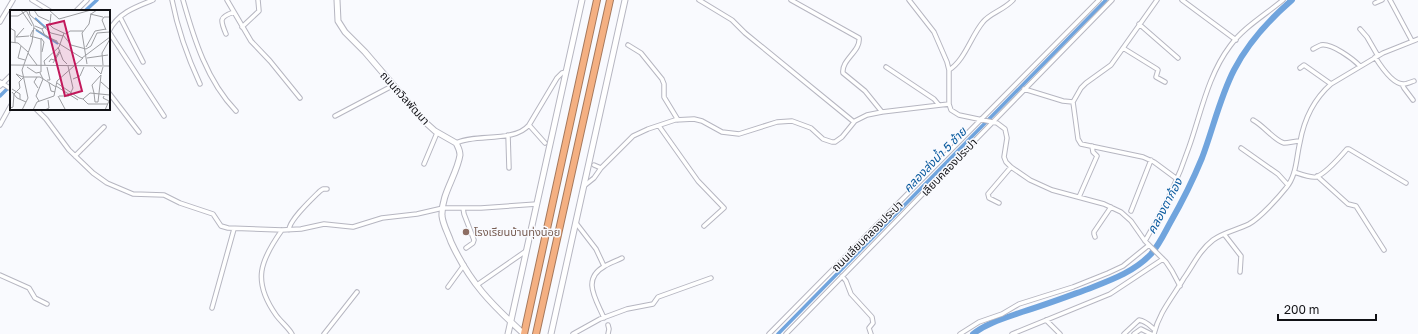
<svg xmlns="http://www.w3.org/2000/svg" width="1418" height="334" font-family="'Golos Text','Noto Sans Thai',sans-serif">
	<style>
		.lines { fill: none; stroke-linecap: round; stroke-linejoin: round }
		.canal { stroke: #70a4dd; stroke-width: 3.5 }
		.river { stroke: #70a4dd; stroke-width: 6 }
		.street-casing { stroke: #b6b6c1; stroke-width: 5.5 }
		.secondary-casing { stroke: #b6b6c1; stroke-width: 7 }
		.highway-casing { stroke: #a5785c; stroke-width: 8 }
		.street { stroke: #fff; stroke-width: 3.5 }
		.secondary { stroke: #fff; stroke-width: 5 }
		.highway { stroke: #f4b082; stroke-width: 6 }
		.education-dot { fill: #8d6e63; stroke: #f9fafe; stroke-width: 1.5 }
		.labels { text-anchor: middle; stroke-width: 3; stroke-linejoin: round; paint-order: stroke }
		.street-label { font-size: 11px; fill: #111115; stroke: #f9fafe }
		.education-label { font-size: 11px; fill: #785e54; stroke: #f9fafe; text-anchor: start }
		.water-label { font-size: 12px; font-style: italic; fill: #07589d; stroke: #f9fafe }
		.inset-river { fill: none; stroke: #70a4dd; stroke-width: 2 }
		.inset-road { fill: none; stroke: #9c9da1; stroke-width: 1 }
		.view { fill: #c2185b; fill-opacity: 0.15; stroke: #c2185b; stroke-width: 2 }
		.inset-edge { fill: none; stroke: #111115; stroke-width: 2 }
	</style>
	<rect width="100%" height="100%" fill="#f9fafe"/>
	<g class="lines">
		<path class="canal" d="M85 11 97 0
			M0 96 11 85
			M778 334 1106 0"/>
		<path class="river" d="M973 334C987 323 1005 318 1022 312 1045 305 1066 297 1088 289 1111 280 1134 272 1151 254 1159 245 1164 234 1170 223 1182 202 1193 180 1202 158 1213 129 1220 97 1234 70 1248 43 1270 19 1292 0"/>
		<g class="street-casing">
			<path id="street" d="M32 0 50 11
				M172 0C178 31 187 56 200 84
				M183 0C194 39 207 81 236 111
				M227 0 251 41 270 61 300 98
				M699 0 732 20 745 33 854 122
				M791 0 859 38C861 51 841 60 843 73L865 91 882 112
				M909 0 934 32 947 62 949 70V104L951 110 959 115 997 123 1005 129 1007 138 1004 157 1006 162 1011 167 1030 180 1052 190 1104 204 1121 212 1131 221 1145 241 1166 262 1172 271 1180 286
				M1182 0 1236 40
				M1390 0 1412 41
				M1375 3 1382 0
				M76 11 87 0
				M120 17 143 62
				M0 22 13 0
				M1139 24 1178 58
				M242 27 259 11 258 0
				M1360 29 1367 37 1378 56
				M109 31C118 13 135 7 153 0
				M109 32 164 116
				M226 34C220 20 219 17 234 12
				M628 45 641 53 662 79 664 84V97L678 120
				M1123 48 1157 69 1158 70 1156 77 1165 82
				M1313 49C1315 48 1318 46 1321 45 1332 43 1353 59 1360 66
				M1375 57C1380 65 1393 85 1404 84 1407 84 1411 82 1414 81
				M886 67 934 99 939 105
				M1300 68 1304 65 1331 84
				M949 70C965 60 971 36 983 22 990 13 1004 10 1013 0
				M0 82 11 89
				M1402 84 1404 88 1413 100
				M0 86 11 75
				M1024 89 1063 101 1073 102 1081 88 1086 83 1111 65 1157 0
				M109 93 139 132
				M1073 102 1078 139 1081 144 1143 157 1154 162 1177 179
				M36 109 46 119 69 150 93 173 107 183 133 194 164 195 180 203 213 214 221 226 228 228 282 230 301 229 324 224 353 227 382 218 417 214 443 208H481L537 204
				M335 116 394 85
				M1253 120C1263 125 1275 141 1284 143 1289 143 1295 141 1300 141
				M0 125 11 105
				M529 125 545 143
				M659 126 698 181 724 208 704 226
				M508 135 509 168
				M456 143C476 133 514 143 529 125L557 78 562 73 566 72
				M1241 148 1278 174 1288 185
				M75 156 104 127
				M424 164 437 133
				M594 165 601 168
				M1294 172C1300 174 1310 178 1316 177 1325 174 1341 156 1347 149H1349L1406 183
				M1317 176 1348 204 1356 206 1384 250
				M584 186 594 178 601 168 633 136 648 129 675 120 694 119 702 121 722 132 739 134 777 122 792 121 811 128 823 139 832 142H835L842 137 855 121 867 115 882 112 949 104
				M1079 197 1097 156 1093 152 1092 146
				M999 203 989 198 988 194 1011 167
				M463 208 464 214 474 240 473 243 466 248
				M1131 211 1151 160
				M576 223 596 249 604 266
				M282 230C260 261 252 281 276 315 281 322 288 327 292 334
				M289 230C289 220 313 198 320 191L323 189H327
				M1224 234 1241 256 1240 272
				M1095 237 1094 234V232L1111 207
				M1145 241C1163 211 1178 180 1189 147 1201 113 1208 75 1230 46 1244 27 1265 15 1283 0
				M0 275 29 288 35 298 47 304
				M842 276 846 281 851 294 872 317 873 323 869 328 871 334
				M477 285 526 251
				M448 287 464 265
				M212 308 234 229
				M604 318C596 299 581 279 605 266 610 263 616 261 622 258
				M1046 320 1060 334
				M324 334 357 292
				M573 334 600 319 627 309 653 304 658 297 711 278
				M608 334 609 329 608 325
				M769 334 1099 0
				M786 334 1112 0
				M960 334 979 322 1002 314 1019 304 1073 287 1108 273 1123 266 1149 245
				M1012 334 1110 294 1163 259
				M1124 334 1139 320C1146 321 1149 325 1155 330
				M1134 334 1141 329 1151 334
				M1154 334C1159 312 1173 297 1184 278 1194 264 1199 251 1213 240 1224 232 1237 230 1249 224 1260 218 1278 198 1286 188 1297 175 1296 158 1300 142 1304 120 1314 99 1331 84L1383 53 1418 39"/>
		</g>
		<g class="secondary-casing">
			<path id="secondary" d="M337 0 338 21 345 32 365 52 425 122 435 131 456 143C458 147 460 150 460 155 457 175 441 194 442 216 443 225 448 233 451 242 470 283 491 304 524 334
				M508 334 582 0
				M551 334 625 0"/>
		</g>
		<g class="highway-casing">
			<path id="highway" d="M524 334 597 0
				M536 334 610 0"/>
		</g>
		<use href="#street" class="street"/>
		<use href="#secondary" class="secondary"/>
		<use href="#highway" class="highway"/>
	</g>
	<circle class="education-dot" cx="466" cy="232" r="4"/>
	<g class="labels">
		<g class="street-label">
			<text transform="translate(405 98) rotate(48)" y="4">ถนนถวิลพัฒนา</text>
			<text transform="translate(949 167) rotate(-46)" y="4">เลียบคลองประปา</text>
			<text transform="translate(867 236) rotate(-45)" y="4">ถนนเลียบคลองประปา</text>
		</g>
		<g class="education-label">
			<text x="474" y="236">โรงเรียนบ้านทุ่งน้อย</text>
		</g>
		<g class="water-label">
			<text transform="translate(935 160) rotate(-46)" y="4">คลองส่งน้ำ 5 ซ้าย</text>
			<text transform="translate(1165 206) rotate(-62)" y="4">คลองตาก้อง</text>
		</g>
	</g>
	<g transform="translate(10 10)">
		<rect width="100" height="100" fill="#f9fafe"/>
		<path class="inset-river" d="M25 8 36 18M26 20 48 34"/>
		<path class="inset-road" d="M11 0 22 16M19 0 20 5 41 23 53 26M24 0 28 6 39 11M39 0 49 9 81 0M80 4 93 7M0 6H8L16 1M39 14 43 18 56 24 60 21H73M25 16 32 19 40 13 41 4M0 18 5 21V33M24 18 72 48 100 27M32 19 35 26 47 31V33M23 20 20 26 31 29M96 20 92 10 94 7H100M53 25 61 35 76 39 81 36 87 23 100 22M6 27 14 18M6 27 19 26M31 28 34 32 32 42M0 32 8 33 18 42M11 36 8 48 15 50M48 37 53 50 57 54M76 37 85 21 96 19M18 43 27 55M77 48 98 45M39 52 41 49 44 50 50 40M43 53 50 42M77 54 72 23 79 14 81 4 87 0M0 55 100 56M35 55 34 51 49 37 54 23M93 55 92 43 100 29M17 57 26 63 31 62V29M84 57 91 64 93 57M13 67H30L46 77M27 67 24 72 28 78M11 69 6 64 13 67M63 69 70 66 74 57M37 70H40L37 57M91 72 100 80M39 73 41 81 45 82M47 73 69 88 73 89 80 83 100 85M46 76 68 90M2 79 10 84V89M2 82 7 88 16 92M84 83 85 92H88L91 65M84 83 82 75 91 65M48 86 55 99M49 86H59L63 78 58 56M94 86 93 88 99 91 95 100M73 89 78 94H98M29 91 26 86 33 69 30 63M0 98 3 97 4 84 10 78 9 72 13 68M12 100 18 88 12 60 22 32 24 16 16 0M23 100 27 92 44 86 47 71 73 48M35 100 39 98 38 90"/>
		<path class="view" d="M54 11 72 81 55 86 37 15Z"/>
		<rect width="100" height="100" class="inset-edge"/>
	</g>
	<path d="M1278 314v6h98v-6" fill="none" stroke="#111115" stroke-width="2"/>
	<text x="1284" y="314" font-size="12" fill="#111115" stroke="#f9fafe" stroke-width="3" paint-order="stroke">200 m</text>
</svg>
